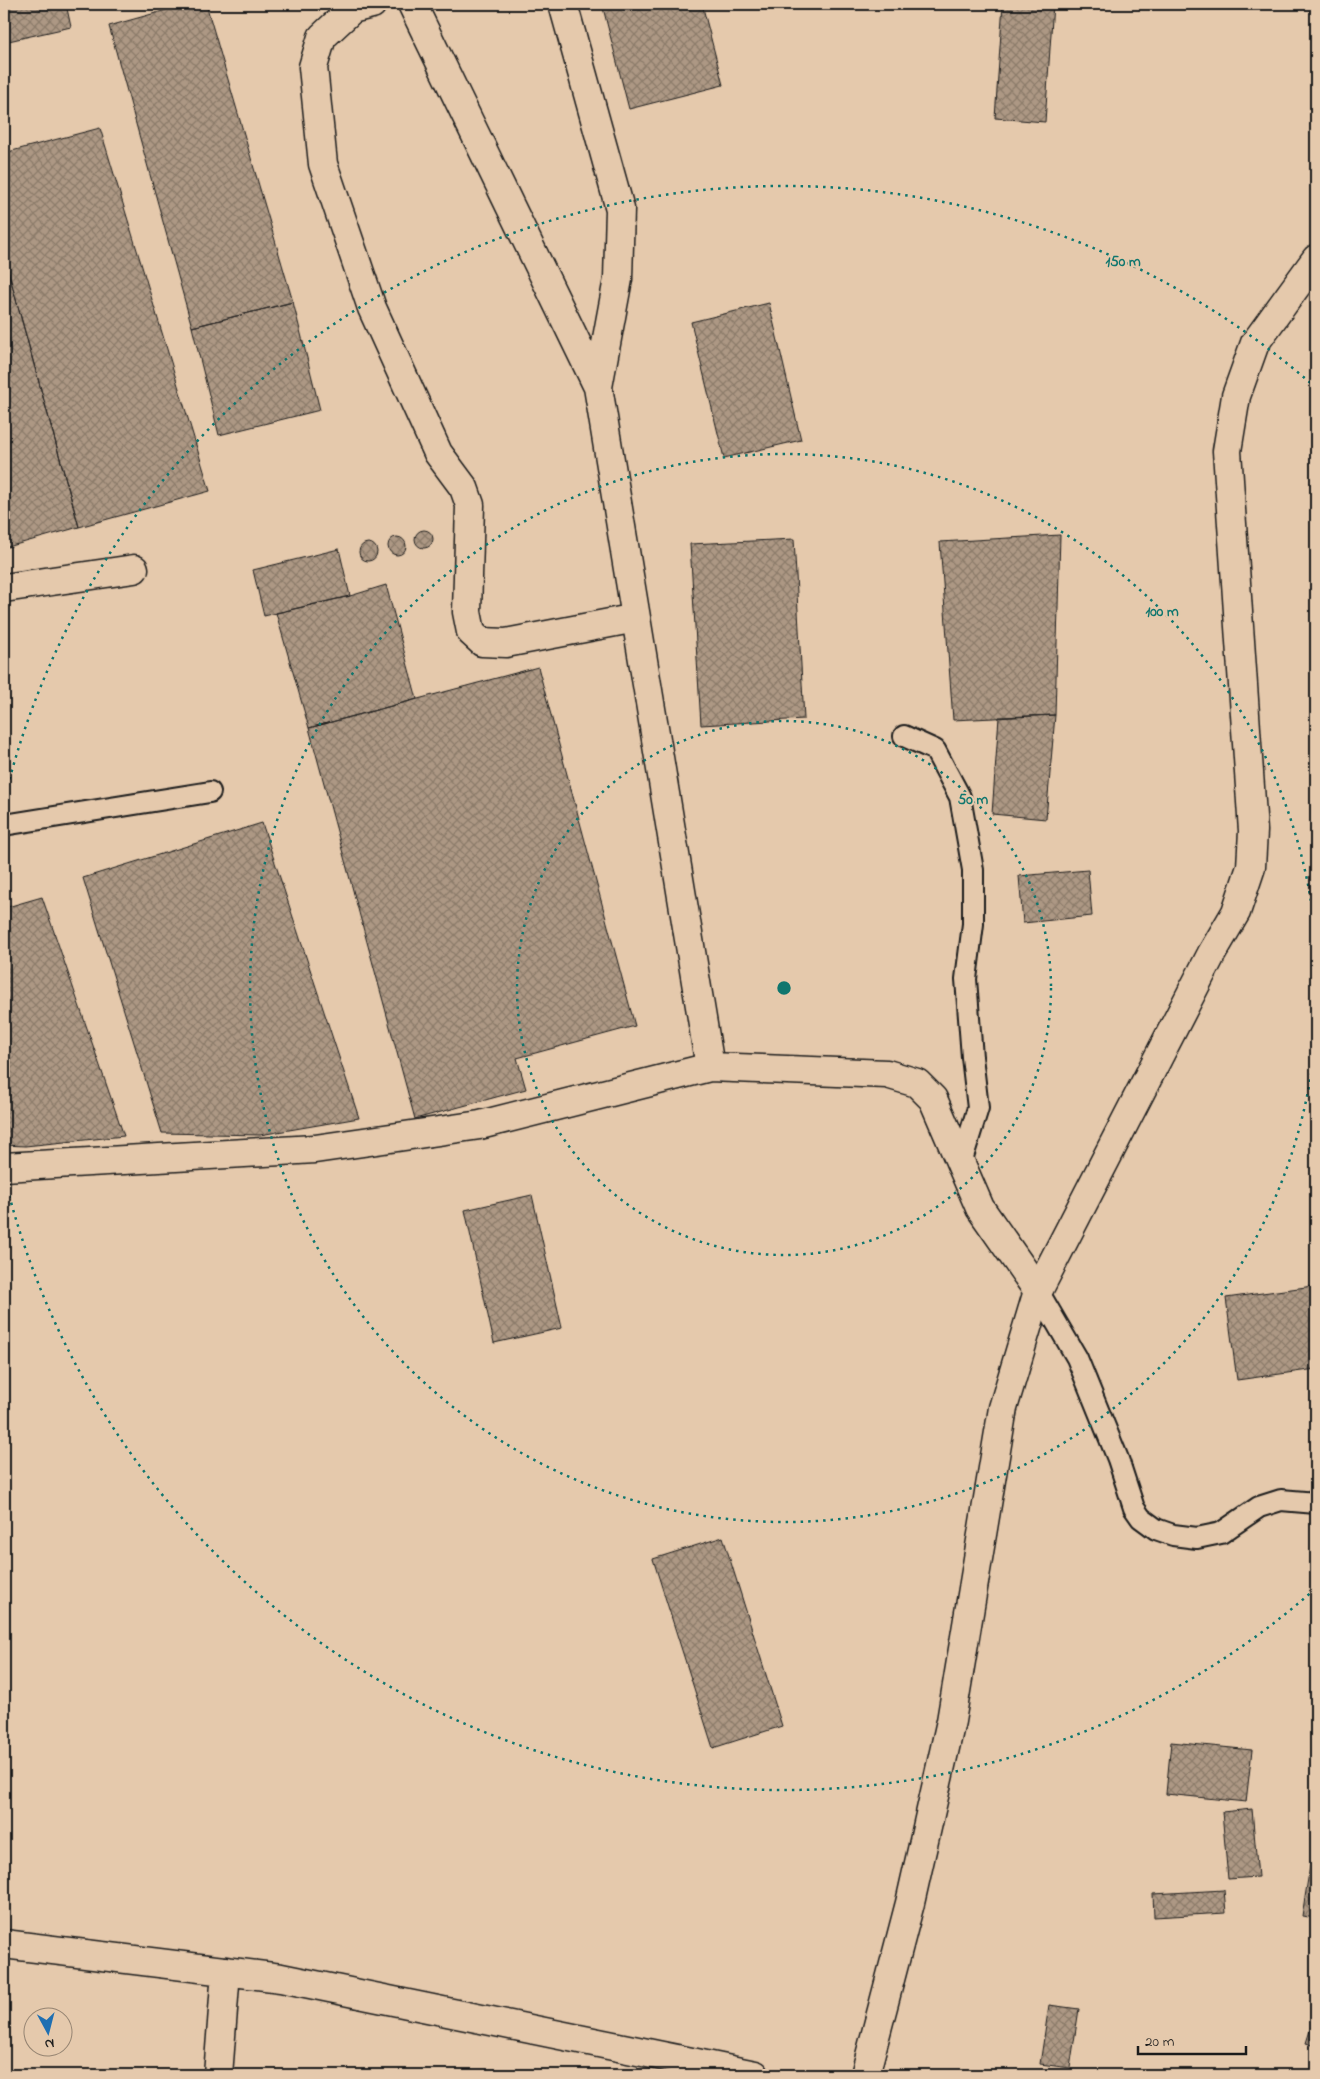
<svg xmlns="http://www.w3.org/2000/svg" width="1320" height="2079" font-family="'Indie Flower',sans-serif">
	<style>
		.building { fill: url(#building-cross-hatch); stroke: #1c1c1c }
		.lines { fill: none; stroke-linecap: round; stroke-linejoin: round }
		.lane-casing { stroke: #1c1c1c; stroke-width: 24 }
		.street-casing { stroke: #1c1c1c; stroke-width: 31 }
		.lane { stroke: #e5c9ac; stroke-width: 20 }
		.street { stroke: #e5c9ac; stroke-width: 28 }
		.ring { fill: none; stroke: #0f766e; stroke-width: 2.5; stroke-dasharray: 2.5 5 }
		.centre { fill: #0f766e; stroke: #e5c9ac; stroke-width: 2.5 }
		.ring-label { font-size: 15px; text-anchor: middle; font-weight: bold; fill: #0f766e; stroke: #e5c9ac; stroke-width: 4; stroke-linejoin: round; paint-order: stroke }
	</style>
	<defs>
		<pattern id="building-cross-hatch" width="8" height="8" patternUnits="userSpaceOnUse" patternTransform="scale(1.25)"><rect width="8" height="8" fill="#ad9884"/><path d="M0 0l8 8M0 8l8-8" fill="none" stroke="#8c7b6b"/></pattern>
	</defs>
	<rect width="100%" height="100%" fill="#e5c9ac"/>
	<filter id="ink" filterUnits="userSpaceOnUse"><feTurbulence type="fractalNoise" baseFrequency=".02" numOctaves="2"/><feDisplacementMap in="SourceGraphic" scale="10" xChannelSelector="R" yChannelSelector="G"/><feConvolveMatrix kernelMatrix="1 2 1 2 8 2 1 2 1" color-interpolation-filters="sRGB"/></filter>
	<g filter="url(#ink)">
		<path class="building" d="M4 4H66L71 27 4 42Z
			M188 4H206L293 302 192 327 109 26Z
			M602 4H702L723 85 629 109Z
			M1003 4H1053L1045 122 995 118Z
			M100 128 210 491 79 527 4 256V153Z
			M4 256 79 527 4 548Z
			M293 302 320 410 219 435 192 327Z
			M769 303 801 440 724 458 691 322Z
			M415 539a9 9 0 1 1 18 0a9 9 0 1 1-18 0Z
			M1060 535 1055 715 953 720 940 542Z
			M388 546a9 9 0 1 1 18 0a9 9 0 1 1-18 0Z
			M794 539 804 719 701 725 690 544Z
			M359 552a9 9 0 1 1 18 0a9 9 0 1 1-18 0Z
			M339 549 350 596 264 616 253 570Z
			M386 585 417 699 309 728 276 613 350 596Z
			M538 667 635 1026 517 1058 526 1089 415 1119 309 728Z
			M1055 715 1046 819 992 814 999 717Z
			M262 823 359 1118 260 1135 162 1133 83 878Z
			M1088 870 1092 916 1023 923 1019 876Z
			M42 897 124 1136 25 1146 4 1145V908Z
			M532 1195 562 1328 494 1343 465 1210Z
			M1313 1286 1316 1316V1369L1237 1380 1226 1298Z
			M723 1537 782 1726 713 1748 653 1559Z
			M1171 1742 1252 1750 1246 1802 1166 1794Z
			M1252 1809 1258 1877 1228 1879 1222 1812Z
			M1310 1866H1316V1918L1302 1916Z
			M1224 1890 1226 1913 1154 1917 1153 1894Z
			M1049 2005 1079 2009 1070 2068 1040 2064Z
			M1316 2012V2046L1306 2043Z"/>
		<g class="lines">
			<g class="lane-casing">
				<path id="lane" d="M904 736 935 750 960 797 973 870V924L966 979 972 1057 978 1108 961 1163
					M4 825 210 792
					M1038 1291 1077 1358 1118 1459 1134 1508 1141 1518 1156 1529 1173 1535 1197 1538 1221 1533 1259 1507 1281 1500 1316 1503"/>
			</g>
			<g class="street-casing">
				<path id="street" d="M372 4 352 9 322 37 313 67 323 164 372 308 438 453 464 488 470 505 467 612 471 632 482 642 506 643 636 618
					M412 4 598 387 710 1067
					M563 4 620 209 618 279 598 387
					M4 588 134 569
					M4 1167 315 1149 480 1125 710 1067 887 1074 917 1083 933 1099 980 1208 1038 1291
					M4 1944 281 1978 755 2075
					M218 2075 226 1971
					M865 2075 910 1903 951 1721 1003 1408 1038 1291 1212 953 1236 912 1251 867 1253 831 1227 451 1236 396 1255 343 1316 259"/>
			</g>
			<use href="#lane" class="lane"/>
			<use href="#street" class="street"/>
		</g>
	</g>
	<g class="ring">
		<circle cx="784" cy="988" r="267"/>
		<path d="M1316 1035A534 534 0 1 1 1316 941"/>
		<path d="M1315 1589A802 802 0 0 1 4 1175M4 801A802 802 0 0 1 1315 387"/>
	</g>
	<circle cx="784" cy="988" r="8" class="centre"/>
	<g class="ring-label">
		<text x="1123" y="266">150 m</text>
		<text x="1162" y="616">100 m</text>
		<text x="973" y="804">50 m</text>
	</g>
	<rect width="1320" height="2079" fill="none" stroke="#e5c9ac" stroke-width="20"/>
	<rect x="10" y="10" width="1300" height="2059" fill="none" stroke="#1c1c1c" stroke-width="2" filter="url(#ink)"/>
	<g transform="translate(48 2032) rotate(173)"><circle r="24" fill="#e5c9ac" stroke="#958472"/>
	<path d="M0-4L9 19L0 12L-9 19Z" fill="#1f6fb2"/>
	<text y="-8" font-size="14" font-weight="bold" text-anchor="middle" fill="#1c1c1c">N</text>
	</g>
	<path d="M1138 2046v8h108v-8" fill="none" stroke="#1c1c1c" stroke-width="2.5"/>
	<text x="1145" y="2046" font-size="15" fill="#1c1c1c" stroke="#e5c9ac" stroke-width="4" paint-order="stroke">20 m</text>
</svg>
